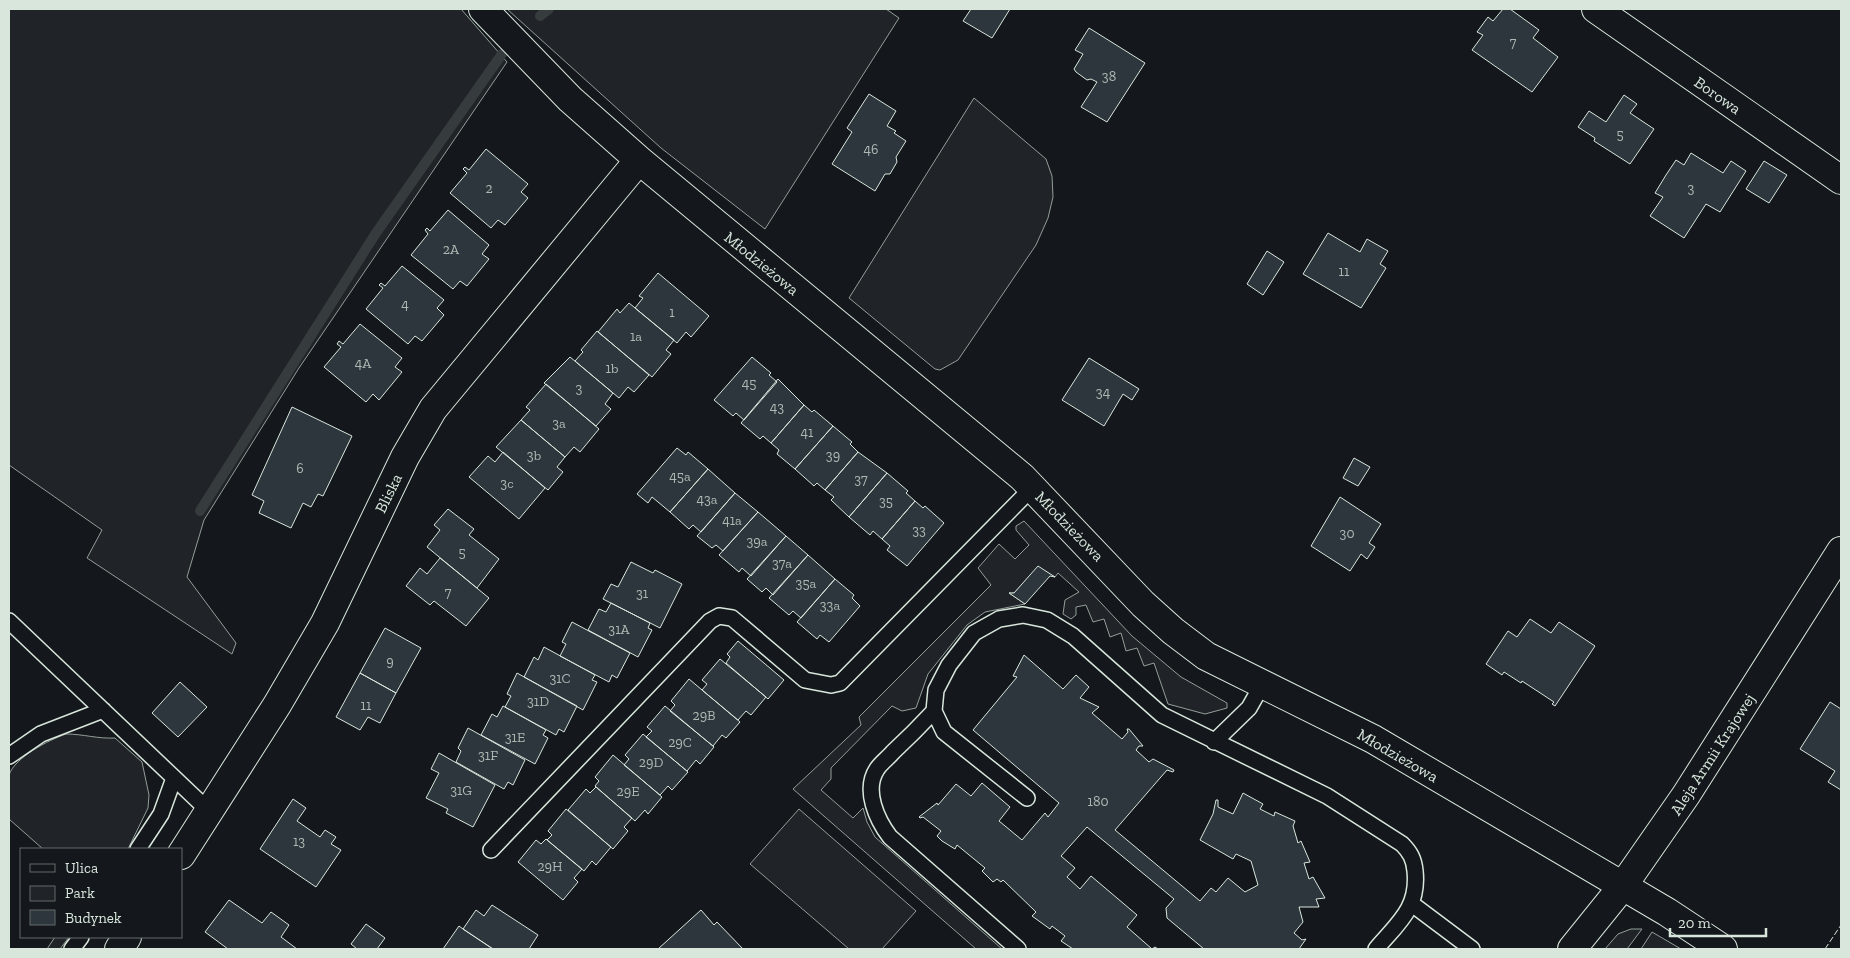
<svg xmlns="http://www.w3.org/2000/svg" width="1850" height="958" font-family="'Zilla Slab',serif">
	<style>
		.green { fill: #202428; stroke: #939e99 }
		.lines { fill: none; stroke-linecap: round; stroke-linejoin: round }
		.stream { stroke: #363b3e; stroke-width: 10 }
		.building { fill: #2c363c; stroke: #d8e6dc }
		.lane-casing { stroke: #d8e6dc; stroke-width: 18 }
		.street-casing { stroke: #d8e6dc; stroke-width: 30 }
		.secondary-casing { stroke: #d8e6dc; stroke-width: 30 }
		.lane { stroke: #14181c; stroke-width: 15 }
		.street { stroke: #14181c; stroke-width: 28 }
		.secondary { stroke: #14181c; stroke-width: 28 }
		.fence { stroke: #d8e6dc; stroke-width: 1; stroke-dasharray: 6 2.5; stroke-linecap: butt }
		.labels { text-anchor: middle; stroke-width: 4; stroke-linejoin: round; paint-order: stroke }
		.number-label { font-size: 14px; fill: #adbab4 }
		.street-label { font-size: 16px; fill: #d8e6dc; stroke: #14181c }
	</style>
	<rect width="100%" height="100%" fill="#14181c"/>
	<path class="green" d="M9 9H461L507 62 299 368 204 520 187 577 236 643 232 654 87 558 102 530 9 465Z
		M507 9H886L899 18 765 229 661 148Z
		M974 98 1046 159 1052 176 1053 197 1048 218 1036 245 958 360 940 370 935 369 849 298Z
		M1024 521 1132 636 1181 677 1227 703V708L1205 714 1168 704 1154 663 1144 666 1137 648 1126 651 1121 633 1110 637 1104 619 1093 622 1086 605 1076 607V615L1071 619 1063 614 1065 600 1079 592 1058 573 1055 577 1038 568 1014 593H1009L1025 604 985 612 967 625 928 674 916 708 902 711 892 706 831 768V779L821 790 853 818 863 808 867 822 875 837 1002 949H976L793 789 861 725 859 717 991 585 978 568 999 544 1015 559 1029 545 1016 530V526Z
		M66 734C83 734 98 739 115 738L142 762 149 795 148 808 128 849H43L9 819C9 808 6 784 9 775 15 757 49 740 66 734Z
		M799 809 916 911 882 949H849L750 864Z
		M1631 929H1642L1627 949H1605L1618 934Z
		M1652 932 1681 949H1641Z
		M55 937H69L60 949H47Z"/>
	<g class="lines">
		<path class="stream" d="M540 16 549 9
			M200 511 376 233 502 54"/>
	</g>
	<path class="building" d="M971 9H1010L992 38 963 21Z
		M1503 9H1510L1539 30 1533 38 1558 57 1532 92 1472 50 1483 35 1477 32 1488 17 1493 21Z
		M1089 28 1145 63 1107 122 1081 107 1097 82 1091 79 1087 80 1076 72 1074 69 1083 54 1075 50Z
		M869 94 896 111 887 126 896 131 894 133 906 141 896 157 897 162 890 174H885L875 191 832 164 852 132 847 128Z
		M1624 95 1637 104 1630 113 1654 129 1630 164 1594 141 1595 138 1578 127 1589 111 1606 122Z
		M486 149 528 184 521 192 528 198 505 225 498 220 491 228 450 193 467 173 463 169 465 167 469 170Z
		M1691 153 1723 173 1731 161 1746 171 1720 212 1706 204 1684 238 1650 216 1663 197 1655 193 1666 175 1676 160 1684 165Z
		M1764 161 1787 175 1769 203 1746 189Z
		M448 210 489 245 482 254 489 259 467 286 460 281 453 289 411 255 428 234 425 230 427 228 430 231Z
		M1328 233 1360 252 1367 239 1388 251 1380 264 1386 268 1361 308 1303 274Z
		M1267 251 1284 262 1263 295 1247 284Z
		M402 266 444 300 437 308 444 315 422 341 415 336 408 344 366 309 383 288 379 285 381 283 385 286Z
		M658 273 709 316 691 337 686 332 677 343 635 308 643 298 639 296Z
		M629 303 674 340 666 350 671 354 652 377 598 332 617 309 620 313Z
		M360 324 402 358 395 367 402 372 379 400 373 394 366 402 324 367 341 347 337 344 339 341 343 344Z
		M597 331 649 375 634 392 628 387 619 398 575 361 583 352 581 350Z
		M570 357 613 393 605 404 611 409 596 426 544 383Z
		M752 357 771 373 769 375 777 382 744 420 736 413 733 416 714 400Z
		M1089 358 1139 389 1132 400 1123 394 1104 426 1062 400Z
		M778 379 804 405 771 443 763 436 760 439 741 423Z
		M546 384 599 429 580 452 574 447 565 457 521 420 530 410 526 407Z
		M804 405 812 412 814 410 833 426 795 469 777 454 779 450 771 443Z
		M292 407 352 436 323 496 318 494 311 507 303 503 291 528 259 513 264 501 252 495Z
		M521 420 565 457 557 467 563 472 548 490 496 447Z
		M833 426 852 442 850 444 858 452 825 490 817 483 814 486 795 469Z
		M677 448 686 455 688 452 708 469 670 512 652 497 648 503 637 494Z
		M503 452 545 488 519 519 469 477 488 456 495 462Z
		M858 452 887 473 849 517 831 500 834 497 825 490Z
		M1354 458 1370 467 1358 486 1343 478Z
		M708 469 735 493 701 532 693 525 689 529 670 512Z
		M887 473 908 491 906 493 915 501 882 539 873 531 870 535 849 517Z
		M735 493 758 512 723 551 716 545 712 548 697 536Z
		M1340 497 1381 524 1369 543 1375 547 1367 559 1361 554 1350 571 1311 546Z
		M915 501 923 508 925 506 944 523 907 566 887 550 890 546 882 539Z
		M448 509 474 529 469 535 499 559 477 588 427 547 440 530 434 525Z
		M758 512 786 536 751 576 742 568 739 572 719 555Z
		M786 536 808 555 773 595 766 588 762 592 747 579Z
		M808 555 835 579 801 618 793 611 789 615 769 598Z
		M440 558 489 598 466 626 434 601 430 605 406 586 420 568 427 574Z
		M631 562 653 573 655 570 682 584 660 628 603 599 611 584 618 587Z
		M1038 566 1055 577 1050 576 1025 604 1009 593H1014Z
		M835 579 854 595 852 598 860 606 829 642 820 635 817 639 797 622Z
		M611 603 650 623 648 628 652 630 638 657 588 630 599 609 606 612Z
		M1530 619 1551 633 1559 622 1595 646 1555 706 1552 704 1554 702 1522 681 1521 683 1504 672 1502 675 1486 664 1508 631 1517 637Z
		M572 622 630 653 617 678 612 675 609 682 560 656 566 644 562 642Z
		M385 628 421 648 396 693 360 673Z
		M738 641 784 680 768 699 726 663 730 657 727 654Z
		M544 647 595 675 592 680 597 682 583 710 524 677 534 657 538 660Z
		M1024 655 1063 689 1076 675 1089 687 1080 698 1099 707 1092 713 1122 739 1128 732 1127 729H1129L1143 746H1139L1136 750 1149 762 1153 759 1174 770 1173 772 1167 770 1115 830 1200 901 1211 888 1216 892 1228 878 1245 892 1258 885 1251 861 1236 854 1233 859 1200 840 1213 814 1216 800H1218V807L1233 814 1243 793 1263 804 1260 809 1274 816 1275 812 1295 821 1293 826 1298 843 1301 841 1310 862 1304 863 1309 879 1313 877 1325 898 1316 899 1319 907H1299L1303 922 1294 933 1302 940 1306 939 1299 949H1204L1167 918 1166 908 1174 899 1087 827 1061 856 1075 868 1067 877 1080 889 1091 876 1137 915 1127 927 1152 949 1155 947 1158 949H1073L1061 941 1065 936 1052 926 1050 929 1032 916 1036 912 1003 880 1001 882 997 879 993 882 982 871 985 868 957 845 955 849 942 841 937 836 941 831 923 817 920 818 919 817 937 803 938 805 956 784 971 796 982 783 1010 807 999 821 1022 840 1045 813 1048 817 1059 803 973 730 1017 677 1013 676Z
		M720 659 766 697 751 715 746 711 738 720 702 690 707 684 702 680Z
		M360 673 396 693 380 723 368 717 360 730 336 717Z
		M517 673 577 706 564 732 559 729 556 735 505 707 511 696 507 694Z
		M689 679 740 722 726 738 722 735 713 746 670 711 675 705 671 701Z
		M180 682 207 707 178 737 152 713Z
		M1830 702 1841 709V790L1828 782 1835 771 1800 749Z
		M503 706 546 730 543 735 548 738 535 764 481 735 492 714 497 717Z
		M665 706 714 747 700 764 696 760 687 771 646 737 652 731 647 727Z
		M468 728 525 760 513 785 508 782 504 789 456 762 461 751 458 748Z
		M643 734 688 772 672 790 668 786 660 795 624 765 629 759 625 755Z
		M439 753 495 785 473 827 446 813 448 809 426 798 439 773 431 769Z
		M613 755 662 797 648 814 645 810 635 821 595 786 599 781 595 777Z
		M596 787 632 818 624 827 628 831 613 849 568 810 586 789 590 793Z
		M293 799 306 808 297 821 320 837 325 830 336 837 331 844 341 850 316 887 260 849Z
		M566 809 611 847 596 865 592 861 584 871 547 840 552 835 548 831Z
		M546 839 582 869 574 878 578 882 563 900 518 862 536 840 541 844Z
		M229 900 262 923 271 912 289 925 281 937 297 949H228L205 932Z
		M492 905 538 935 529 949H493L463 929 476 910 484 916Z
		M701 910 714 925 717 922 743 949H658Z
		M366 924 385 938 377 949H357L351 944Z
		M459 926 463 929 493 949H443Z"/>
	<g class="lines">
		<g class="lane-casing">
			<path id="lane" d="M9 621 210 812
				M934 711C921 725 907 739 893 752 888 758 881 763 877 769 863 790 877 820 890 837L1018 949
				M1214 742 1249 708 1262 685
				M9 756 41 734 103 710
				M1027 798 944 732 934 711 936 690 949 665 974 633 999 619 1023 615 1047 620 1073 636 1162 715 1327 796 1402 844C1410 852 1414 859 1415 871 1419 908 1398 923 1376 949
				M138 849 161 814 174 778
				M491 850 710 621 719 616 732 618 805 680 831 685 840 683 1033 487
				M1412 904 1472 949
				M72 949 81 937"/>
		</g>
		<g class="street-casing">
			<path id="street" d="M483 9 570 99 639 160 1022 477 1143 604 1173 631 1206 656 1373 739 1667 912 1723 949
				M1596 9 1841 180
				M181 855 277 705 325 623 405 457 433 409 639 160
				M119 949 127 937"/>
		</g>
		<g class="secondary-casing">
			<path id="secondary" d="M1572 949 1622 887 1686 795 1841 551"/>
		</g>
		<use href="#lane" class="lane"/>
		<use href="#street" class="street"/>
		<use href="#secondary" class="secondary"/>
		<path class="fence" d="M1825 949 1841 925"/>
	</g>
	<g class="labels">
		<g class="number-label">
			<text x="1513" y="47">7</text>
			<text x="1109" y="81">38</text>
			<text x="1620" y="139">5</text>
			<text x="871" y="154">46</text>
			<text x="489" y="193">2</text>
			<text x="1691" y="193">3</text>
			<text x="451" y="254">2A</text>
			<text x="1344" y="276">11</text>
			<text x="405" y="309">4</text>
			<text x="672" y="317">1</text>
			<text x="636" y="341">1a</text>
			<text x="363" y="368">4A</text>
			<text x="612" y="373">1b</text>
			<text x="749" y="388">45</text>
			<text x="579" y="393">3</text>
			<text x="1103" y="397">34</text>
			<text x="777" y="412">43</text>
			<text x="559" y="428">3a</text>
			<text x="807" y="437">41</text>
			<text x="534" y="460">3b</text>
			<text x="833" y="460">39</text>
			<text x="300" y="473">6</text>
			<text x="680" y="481">45a</text>
			<text x="861" y="484">37</text>
			<text x="507" y="488">3c</text>
			<text x="707" y="504">43a</text>
			<text x="886" y="506">35</text>
			<text x="732" y="525">41a</text>
			<text x="919" y="535">33</text>
			<text x="1347" y="538">30</text>
			<text x="757" y="546">39a</text>
			<text x="462" y="557">5</text>
			<text x="782" y="568">37a</text>
			<text x="806" y="588">35a</text>
			<text x="448" y="597">7</text>
			<text x="642" y="598">31</text>
			<text x="830" y="610">33a</text>
			<text x="619" y="634">31A</text>
			<text x="390" y="666">9</text>
			<text x="560" y="683">31C</text>
			<text x="538" y="706">31D</text>
			<text x="366" y="710">11</text>
			<text x="704" y="720">29B</text>
			<text x="515" y="742">31E</text>
			<text x="680" y="747">29C</text>
			<text x="488" y="760">31F</text>
			<text x="651" y="767">29D</text>
			<text x="461" y="795">31G</text>
			<text x="628" y="796">29E</text>
			<text x="1098" y="806">180</text>
			<text x="299" y="846">13</text>
			<text x="550" y="871">29H</text>
		</g>
		<g class="street-label">
			<text transform="translate(1718 95) rotate(35)" y="6">Borowa</text>
			<text transform="translate(762 263) rotate(39)" y="6">Młodzieżowa</text>
			<text transform="translate(388 493) rotate(-64)" y="6">Bliska</text>
			<text transform="translate(1070 526) rotate(46)" y="6">Młodzieżowa</text>
			<text transform="translate(1712 754) rotate(-57)" y="6">Aleja Armii Krajowej</text>
			<text transform="translate(1398 755) rotate(30)" y="6">Młodzieżowa</text>
		</g>
	</g>
	<rect width="1850" height="958" fill="none" stroke="#d8e6dc" stroke-width="20"/>
	<rect x="20" y="848" width="162" height="90" fill="#14181c" stroke="#626a69"/>
	<rect x="30" y="864" width="25" height="8" fill="#14181c" stroke="#626a69"/>
	<text x="65" y="873" font-size="15" fill="#d8e6dc">Ulica</text>
	<rect x="30" y="886" width="25" height="15" fill="#202428" stroke="#626a69"/>
	<text x="65" y="898" font-size="15" fill="#d8e6dc">Park</text>
	<rect x="30" y="910" width="25" height="15" fill="#2c363c" stroke="#626a69"/>
	<text x="65" y="923" font-size="15" fill="#d8e6dc">Budynek</text>
	<path d="M1670 928v8h96v-8" fill="none" stroke="#d8e6dc" stroke-width="2.5"/>
	<text x="1678" y="928" font-size="15" fill="#d8e6dc" stroke="#14181c" stroke-width="4" paint-order="stroke">20 m</text>
</svg>
